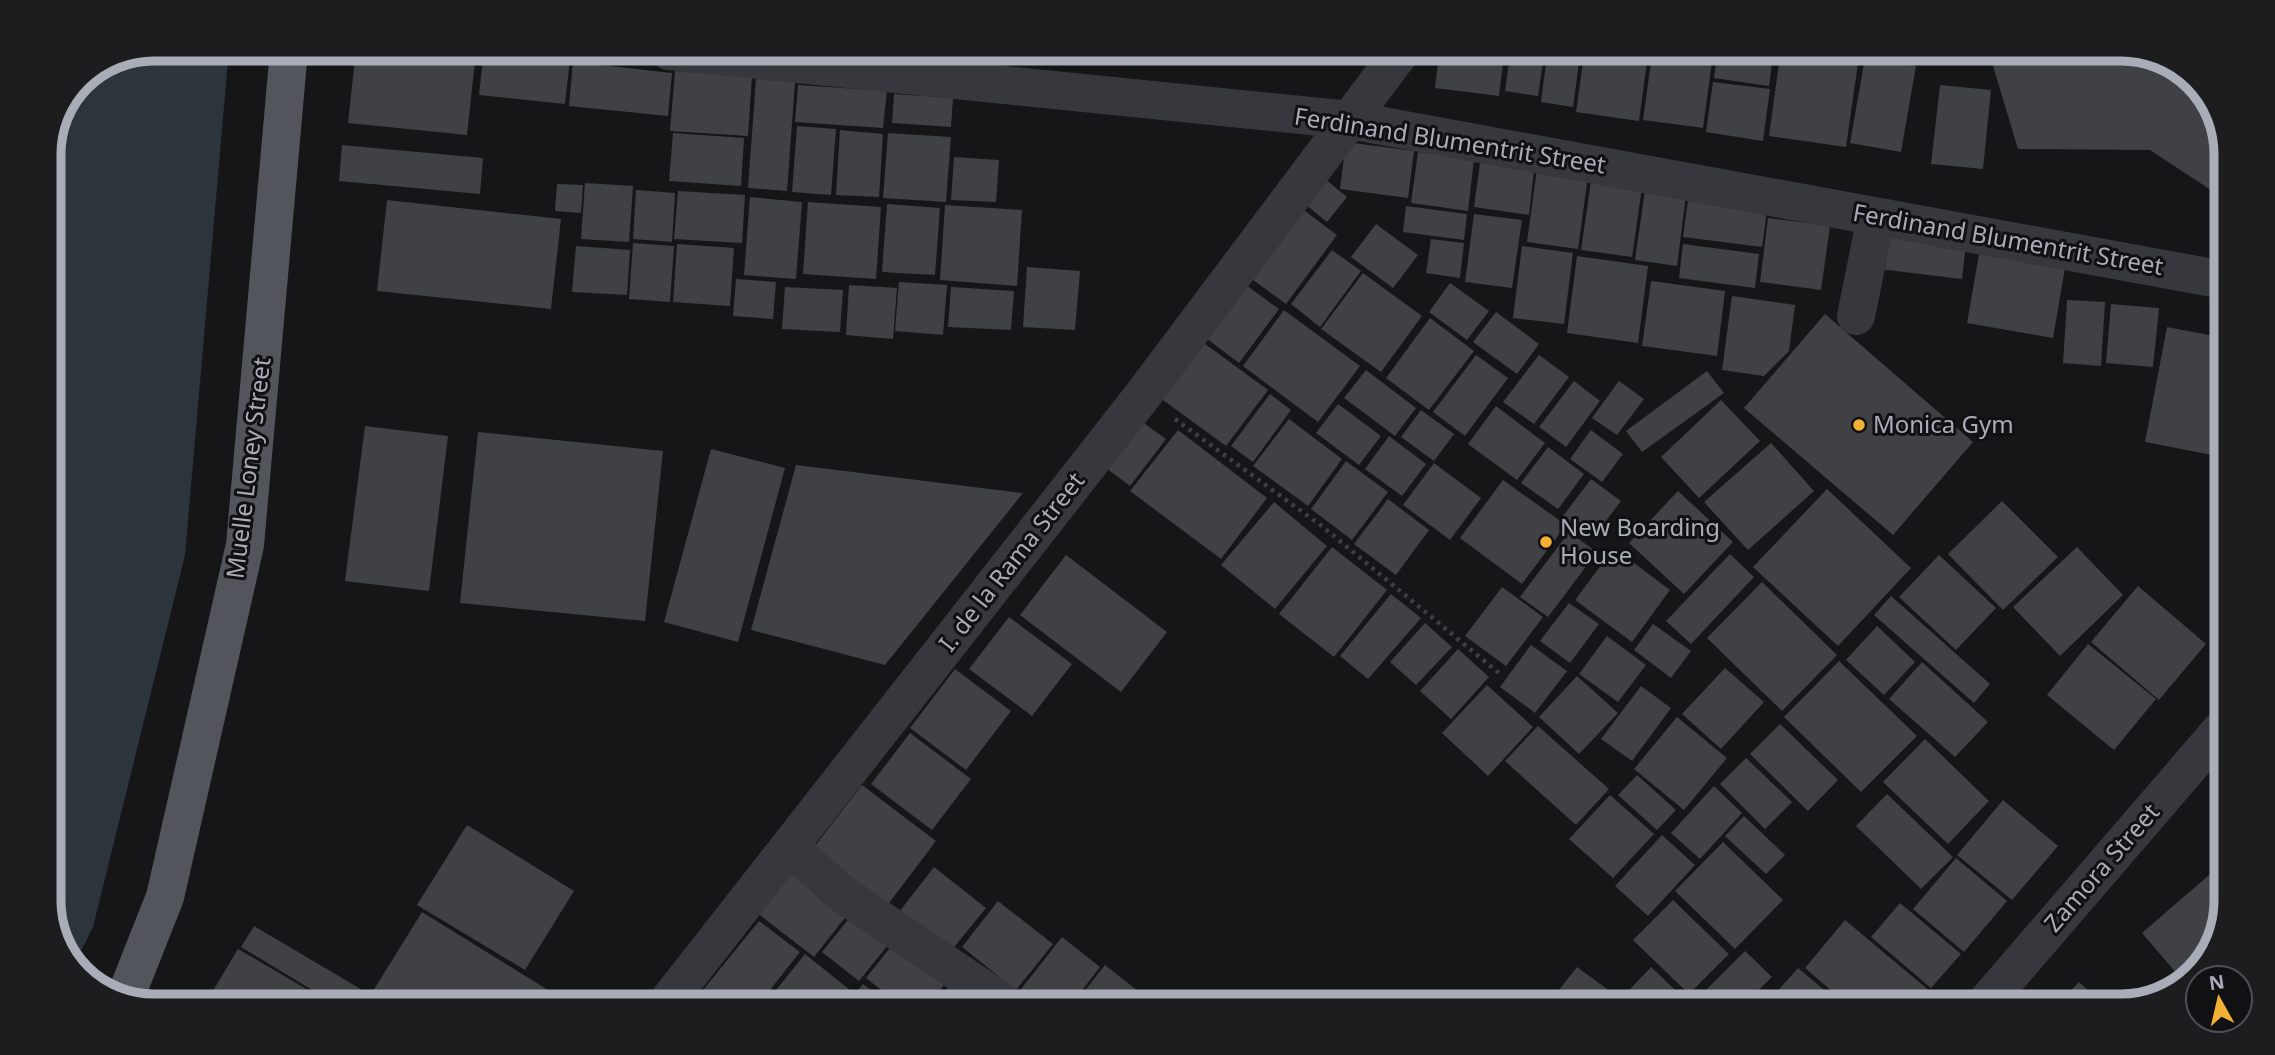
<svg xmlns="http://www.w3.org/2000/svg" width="2275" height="1055" font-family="'Noto Sans',sans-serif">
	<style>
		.water { fill: #2c353c }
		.building { fill: #404145 }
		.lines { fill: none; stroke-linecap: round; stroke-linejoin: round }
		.path { stroke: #3d3f44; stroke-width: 4.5; stroke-dasharray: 3.5 5; stroke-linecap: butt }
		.minor { stroke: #37383d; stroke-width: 38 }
		.major { stroke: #53555c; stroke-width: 38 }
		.poi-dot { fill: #f2b134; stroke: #111113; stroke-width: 2.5 }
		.labels { text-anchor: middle; stroke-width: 6; stroke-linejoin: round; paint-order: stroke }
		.street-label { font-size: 24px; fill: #a8adb8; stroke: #111113 }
		.poi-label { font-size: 24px; fill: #a8adb8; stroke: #111113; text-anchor: start }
		.rim { fill: none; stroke: #a8adb8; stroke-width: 9 }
	</style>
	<rect width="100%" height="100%" fill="#161618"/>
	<path class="water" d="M155 49H229L185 555 93 927 74 965 67 959 49 908V148L80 80Z"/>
	<path class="building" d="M356 50 476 52 467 135 348 123Z
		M484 50 570 59 565 104 479 95Z
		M1439 54 1504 55 1499 96 1435 88Z
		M1510 55H1544L1538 96 1505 91Z
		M1547 55H1580L1573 107 1541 102Z
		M1584 55H1648L1639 121 1576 112Z
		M1652 55H1713L1703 128 1643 120Z
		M1717 55 1773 56 1769 86 1714 78Z
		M1780 56H1859L1846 147 1769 136Z
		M1990 56 2161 57 2208 96 2226 148 2225 194 2223 198 2150 150 2018 149Z
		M1865 58 1916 66 1901 152 1850 143Z
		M573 62 672 73 668 116 569 106Z
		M675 71 752 76 748 136 670 131Z
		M756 79 795 82 787 191 748 188Z
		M1713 82 1770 89 1763 141 1706 132Z
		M798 85 887 91 883 128 795 122Z
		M1940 85 1991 90 1983 169 1931 164Z
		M894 94 953 98 951 127 892 123Z
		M797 126 836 129 831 195 792 192Z
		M840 130 883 134 879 197 836 195Z
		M673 133 744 138 741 186 669 181Z
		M888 133 951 137 946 202 883 198Z
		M1346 142 1414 151 1408 198 1340 189Z
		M342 145 483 158 480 194 339 181Z
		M1418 152 1474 159 1468 211 1411 203Z
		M954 157 999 160 996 202 951 200Z
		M1480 163 1534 170 1529 215 1474 207Z
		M1537 169 1588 176 1578 249 1527 242Z
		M1324 178 1347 197 1327 222 1304 203Z
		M1591 181 1642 187 1632 257 1581 250Z
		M585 183 633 186 629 242 581 239Z
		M557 184 583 185 581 213 555 211Z
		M636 190 675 193 672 242 633 239Z
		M1645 190 1686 195 1677 266 1635 260Z
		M678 191 745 195 742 243 674 239Z
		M1689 193 1768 204 1762 247 1683 237Z
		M750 197 802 202 796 279 744 275Z
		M387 200 561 219 551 309 377 291Z
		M808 202 881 207 876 279 803 274Z
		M887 204 940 208 935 275 882 272Z
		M945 205 1022 210 1017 286 940 280Z
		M1406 206 1467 214 1464 240 1403 232Z
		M1301 208 1337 235 1286 304 1249 277Z
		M1474 214 1522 220 1512 288 1465 282Z
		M1768 218 1830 226 1821 290 1760 282Z
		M1376 224 1418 255 1393 288 1351 257Z
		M1883 235 1966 244 1962 279 1879 269Z
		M1431 239 1464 243 1460 278 1426 273Z
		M633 243 674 246 670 302 629 299Z
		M677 244 734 248 730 306 673 302Z
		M1683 244 1759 254 1755 288 1679 278Z
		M576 246 630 250 627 295 572 292Z
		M1522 246 1573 253 1564 324 1513 318Z
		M1332 250 1361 271 1320 327 1291 304Z
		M1979 254 2065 268 2053 338 1967 323Z
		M1577 256 1648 266 1638 343 1567 333Z
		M1027 267 1080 271 1075 330 1023 327Z
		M1363 273 1422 316 1381 372 1321 329Z
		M736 279 776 282 773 319 733 316Z
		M1651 281 1725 291 1717 356 1642 346Z
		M899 282 947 285 943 335 895 331Z
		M1450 283 1489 311 1467 340 1429 312Z
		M849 285 897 288 893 339 846 335Z
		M1246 285 1279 309 1239 363 1206 338Z
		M785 287 843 290 840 332 782 329Z
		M951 287 1014 291 1011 330 948 327Z
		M1732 296 1795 305 1789 351 1764 376 1722 370Z
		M2067 300 2105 302 2101 366 2063 363Z
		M2111 304 2159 308 2153 367 2106 363Z
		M1284 310 1360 366 1318 422 1243 366Z
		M1496 312 1539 344 1517 374 1473 342Z
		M1825 314 1973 442 1893 535 1744 408Z
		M1430 318 1474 351 1429 410 1386 378Z
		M2167 327 2224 338 2223 457 2145 442Z
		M1201 341 1268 390 1226 446 1159 397Z
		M1476 355 1508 378 1465 436 1433 412Z
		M1539 355 1569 377 1534 424 1503 402Z
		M1366 370 1416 408 1395 436 1344 398Z
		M1707 371 1724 393 1642 452 1626 431Z
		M1574 381 1600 401 1566 447 1539 427Z
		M1619 381 1644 399 1617 435 1592 418Z
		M1270 394 1291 410 1253 462 1231 446Z
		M1721 400 1760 441 1699 498 1661 457Z
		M1338 404 1381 436 1359 465 1316 433Z
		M1496 406 1545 443 1517 480 1468 444Z
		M1421 410 1454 434 1434 461 1401 437Z
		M1134 416 1166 439 1130 486 1098 462Z
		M1289 419 1342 459 1308 506 1253 466Z
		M365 426 448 436 429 591 345 581Z
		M1178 430 1267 498 1221 559 1130 491Z
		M1591 430 1623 454 1602 482 1570 459Z
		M478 432 663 451 645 621 460 603Z
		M1389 436 1426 464 1402 496 1365 469Z
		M1771 443 1814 491 1748 550 1704 502Z
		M1548 447 1584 474 1558 509 1521 483Z
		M711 449 785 468 738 642 664 622Z
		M1346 461 1388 492 1352 540 1311 509Z
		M1434 463 1481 498 1450 540 1403 505Z
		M796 465 1023 493 885 665 751 630Z
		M1591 479 1621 501 1593 538 1563 516Z
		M1503 480 1566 525 1522 584 1460 538Z
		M1827 489 1911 568 1838 646 1753 567Z
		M1678 491 1733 542 1684 594 1629 543Z
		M1388 499 1429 530 1396 575 1354 544Z
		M2002 501 2058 557 2003 610 1948 554Z
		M1274 502 1327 546 1275 609 1221 565Z
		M1569 532 1597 552 1548 617 1520 597Z
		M1332 547 1387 590 1334 657 1279 614Z
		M2077 547 2123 595 2060 656 2013 607Z
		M1614 548 1670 590 1632 642 1575 600Z
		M1730 554 1754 577 1691 644 1666 621Z
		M1066 555 1167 632 1121 692 1020 615Z
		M1939 555 1996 608 1956 650 1899 597Z
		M1762 582 1837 655 1782 711 1707 638Z
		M2138 586 2206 644 2159 700 2091 642Z
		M1502 587 1543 617 1506 666 1465 636Z
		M1391 594 1421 618 1368 679 1340 656Z
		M1891 596 1990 684 1974 703 1874 615Z
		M1569 603 1599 624 1570 663 1540 641Z
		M1009 617 1072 664 1032 716 969 669Z
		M1425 623 1452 647 1416 685 1390 662Z
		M1653 624 1691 651 1671 678 1634 650Z
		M1877 626 1915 662 1884 695 1846 660Z
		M1607 636 1646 665 1618 702 1579 674Z
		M2088 644 2156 699 2114 750 2047 695Z
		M1531 645 1567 671 1535 713 1500 687Z
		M1458 649 1489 677 1451 719 1420 691Z
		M1839 661 1917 736 1861 792 1784 717Z
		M1922 662 1988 722 1955 757 1889 699Z
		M1725 668 1764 702 1721 749 1682 714Z
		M955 669 1011 711 966 770 910 728Z
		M1577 676 1618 713 1579 754 1539 717Z
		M1487 685 1533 727 1488 776 1442 733Z
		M1641 686 1671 708 1632 761 1601 739Z
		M1677 717 1727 758 1684 810 1634 769Z
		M1780 724 1838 780 1808 811 1750 754Z
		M1538 726 1609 789 1576 825 1505 761Z
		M910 733 971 779 932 830 871 784Z
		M1925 739 1989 801 1948 844 1883 782Z
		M1746 758 1792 802 1765 829 1720 784Z
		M1637 775 1676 810 1657 830 1618 795Z
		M862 785 936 841 886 907 811 851Z
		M1714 786 1742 813 1700 859 1671 833Z
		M1887 794 1953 857 1921 889 1856 826Z
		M1610 795 1654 834 1613 878 1569 839Z
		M2003 800 2058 846 2012 900 1957 855Z
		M1744 816 1785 855 1766 874 1725 836Z
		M467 825 574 891 525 970 417 905Z
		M1662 835 1695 865 1648 916 1615 886Z
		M1723 842 1783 900 1735 949 1675 891Z
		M1956 858 2007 901 1964 952 1913 909Z
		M794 866 851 910 814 957 756 912Z
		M934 867 986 908 950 952 899 912Z
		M2216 869 2219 872 2218 941 2184 982 2142 933Z
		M1673 900 1729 954 1689 994 1633 940Z
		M998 901 1053 944 1016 990 962 947Z
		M1900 903 1961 954 1931 988 1871 937Z
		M855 911 892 940 859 981 822 952Z
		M422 912 564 1000 368 999Z
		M1845 920 1931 992 1920 1005H1848L1805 968Z
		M759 921 800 952 762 1000H695Z
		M254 926 364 991 359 999H327L241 947Z
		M1062 937 1100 967 1073 1002H1029L1018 993Z
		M897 939 949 979 931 1001H895L866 978Z
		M238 949 308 990 303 999 217 998 211 994Z
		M1745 951 1772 977 1744 1004H1692Z
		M805 954 850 990 841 1001 768 1000Z
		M1105 965 1152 1002H1076Z
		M1577 967 1615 995 1608 1004H1548Z
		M1651 967 1690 1004H1616Z
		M1798 968 1842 1005H1773L1769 1001Z
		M2079 982 2105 1006H2057Z
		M863 984 885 1001H850Z
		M948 988 965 1001H937Z
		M1167 993 1179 1002H1160Z"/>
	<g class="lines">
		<path class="path" d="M1175 419 1323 527 1500 674"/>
		<path class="minor" d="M669 51 1350 120 2224 280
			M1856 316 1876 217
			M790 847 841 893 1001 1001
			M669 1000 1143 395 1399 54
			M1984 1005 2220 731"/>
		<path class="major" d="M125 998 165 897 245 545 289 50"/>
	</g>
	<g class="poi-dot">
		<circle cx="1859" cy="425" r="7"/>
		<circle cx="1546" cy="542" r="7"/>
	</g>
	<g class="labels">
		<g class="street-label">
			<text transform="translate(1450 141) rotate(9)" y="8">Ferdinand Blumentrit Street</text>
			<text transform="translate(2008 240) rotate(10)" y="8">Ferdinand Blumentrit Street</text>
			<text transform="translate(249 468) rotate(-83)" y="8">Muelle Loney Street</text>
			<text transform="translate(1012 562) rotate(-52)" y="8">I. de la Rama Street</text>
			<text transform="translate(2102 868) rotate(-49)" y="8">Zamora Street</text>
		</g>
		<g class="poi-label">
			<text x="1873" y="433">Monica Gym</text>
			<text x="1560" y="536">New Boarding<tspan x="1560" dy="28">House</tspan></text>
		</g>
	</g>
	<path d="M0 0H2275V1055H0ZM154 61H2121A93 93 0 0 1 2214 154V901A93 93 0 0 1 2121 994H154A93 93 0 0 1 61 901V154A93 93 0 0 1 154 61Z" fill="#1d1d20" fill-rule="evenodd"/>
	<path class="rim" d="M154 61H2121A93 93 0 0 1 2214 154V901A93 93 0 0 1 2121 994H154A93 93 0 0 1 61 901V154A93 93 0 0 1 154 61Z"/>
	<g transform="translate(2219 999) rotate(352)"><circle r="33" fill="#111113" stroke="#4d4f55" stroke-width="2"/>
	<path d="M0-5L12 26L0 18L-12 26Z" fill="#f2b134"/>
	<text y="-10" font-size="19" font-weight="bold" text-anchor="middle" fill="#a8adb8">N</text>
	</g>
</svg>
